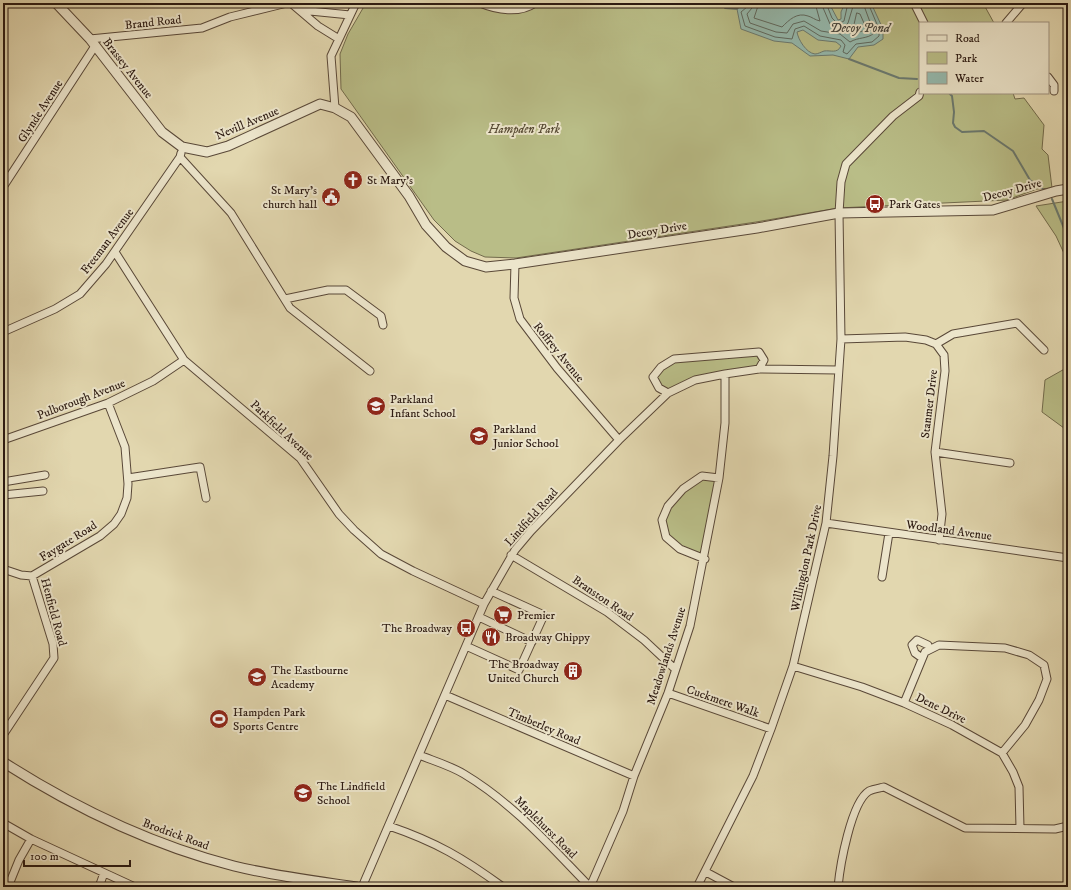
<svg xmlns="http://www.w3.org/2000/svg" width="1071" height="890" font-family="'IM FELL DW Pica',serif">
	<style>
		.green { fill: #b9bd87; stroke: #726b4c }
		.water { fill: #95b9ad; stroke: #6b796f; fill-rule: evenodd }
		.lines { fill: none; stroke-linecap: round; stroke-linejoin: round }
		.shore { stroke: #60695f; stroke-width: 1 }
		.stream { stroke: #6b796f; stroke-width: 2 }
		.minor-casing { stroke: #594838; stroke-width: 9 }
		.tertiary-casing { stroke: #594838; stroke-width: 11 }
		.minor { stroke: #ece5cb; stroke-width: 7 }
		.tertiary { stroke: #ece5cb; stroke-width: 9 }
		.labels { text-anchor: middle; stroke-width: 4; stroke-linejoin: round; paint-order: stroke }
		.street-label { font-size: 12px; fill: #2b1911; stroke: #ece5cb }
		.park-label { font-size: 12px; font-style: italic; fill: #564a34; stroke: #ece5cb }
		.poi-label { font-size: 12px; fill: #2b1911; stroke: #ece5cb; text-anchor: start }
		.water-label { font-size: 13px; font-style: italic; fill: #4b4940; stroke: #ece5cb }
	</style>
	<rect width="100%" height="100%" fill="#e2d7af"/>
	<filter id="stains"><feTurbulence type="fractalNoise" baseFrequency=".005" numOctaves="4"/><feColorMatrix values="0 0 0 0 .2 0 0 0 0 .09 0 0 0 0 .02 0 0 0 .5 -.17"/></filter>
	<radialGradient id="worn" r=".72"><stop offset=".6" stop-color="#630" stop-opacity="0"/><stop offset="1" stop-color="#630" stop-opacity=".3"/></radialGradient>
	<path class="green" d="M366 3H983L994 23H920V93H1013L1015 99 1024 98 1044 125 1042 149 1048 155 1052 188 1037 189 1007 200 838 208 756 222 516 258 485 257 471 251 455 241 434 220 341 89 340 54 348 34Z
		M1068 201V262L1056 236 1036 206Z
		M759 352 764 360 759 369 695 380 668 393 653 377 674 359Z
		M1068 367V431L1042 412 1045 380Z
		M702 476 719 478 705 559 666 537 662 520 668 506Z"/>
	<path class="water" d="M746 3H829L838 20 841 19V12L845 3H871L883 29V39L874 45 858 47 849 59 833 55 810 56 792 43 774 41 741 29 737 9ZM803 30 818 40 836 42 841 46C837 54 831 50 824 51 821 52 818 54 815 54 806 53 798 39 797 32Z"/>
	<g class="lines">
		<path class="shore" d="M748 3 747 7 741 12 745 26 775 37 792 39 795 29 804 26 820 36 841 40 845 45 843 52 847 54 856 44 872 42 879 36V29L868 3
			M753 3 752 8 747 14 750 23 776 32 787 33 793 24 804 21 821 31 840 34 850 42C858 37 868 39 874 33L863 3
			M759 3 754 18 782 27C789 20 797 12 808 16 812 17 815 20 820 21L815 3
			M821 3 830 24 838 29 844 27 848 23 854 3
			M826 3 832 18 838 24 844 21 848 3
			M857 13 860 14 867 30 851 34 850 31 854 24Z"/>
		<path class="stream" d="M721 3 725 8 737 9
			M849 59 899 78 917 79
			M949 93 952 96 954 112 953 123 955 127 962 132 984 131 1013 151 1030 180 1044 190
			M1052 199 1068 238"/>
		<g class="minor-casing">
			<path id="minor" d="M291 3 318 26 339 39
				M480 3C497 10 519 14 535 3
				M914 3 924 23
				M300 10 350 15
				M1006 23 1023 3
				M90 39 202 28 230 17 287 3
				M1048 77 1054 85V91
				M335 108 331 56 356 3
				M180 157 231 213 290 308 370 371
				M3 187 95 46
				M115 252 184 360 300 458 339 514 354 530 381 554 413 571 484 604
				M515 264 514 298 520 319 557 368 619 440
				M285 299 328 290H346L381 316 383 325
				M3 332 55 309 80 294 106 264 180 157 181 153
				M841 339 905 337 926 340 936 344 944 355 945 371 935 452 942 514 939 540
				M936 344 953 334 1017 323 1044 350
				M668 393 659 388 653 377 661 367 674 359 759 352 764 360 759 369
				M3 440 108 403 153 381 184 360
				M935 452 1010 463
				M128 478 200 467 206 498
				M3 482 45 475
				M3 495 43 491
				M826 523 1068 558
				M511 555 607 612 644 640 675 669
				M705 559 680 549 666 537 662 520 668 506 683 489 702 476 719 478
				M3 569 21 575 32 576 100 536 114 524 121 514 127 498 128 484 125 447 108 403
				M882 577 889 533
				M479 617 532 642
				M466 646 519 670 544 615 491 591
				M922 658 915 653 912 645 917 640 928 645 929 649
				M793 666 862 687 904 703 952 725 1002 753 1013 772 1019 787 1020 828
				M668 693 771 729
				M445 695 634 776
				M904 703 925 652 939 645 1005 648 1029 655 1044 665 1047 679 1039 700 1025 725 1002 753
				M3 735 54 658 53 644 32 576
				M419 755C434 761 451 766 464 774 514 804 550 846 590 887
				M3 823 31 839 135 887
				M389 826C436 842 463 858 503 887
				M706 872 734 887
				M8 887 19 860 31 839
				M99 887 104 873
				M362 887 484 604 515 550 531 531 619 440 668 393 695 380 725 374 759 369 838 370
				M590 887 623 811 634 776 668 693 690 626 719 478 725 423V374
				M697 887 753 776 771 729 793 666 826 523 833 456 841 339 839 213 841 182 846 164 893 116 919 96 920 92
				M838 887C840 866 851 802 869 791 873 789 880 788 884 787L965 828 1055 829 1068 826"/>
		</g>
		<g class="tertiary-casing">
			<path id="tertiary" d="M56 3 90 39 162 132 182 147 207 152 228 146 320 104 335 108 351 117 409 196 426 225 446 247 465 261 486 267 515 264 757 228 839 213 993 210 1056 191 1068 189
				M3 762C75 808 152 845 234 866 274 876 316 881 357 887"/>
		</g>
		<use href="#minor" class="minor"/>
		<use href="#tertiary" class="tertiary"/>
	</g>
	<defs>
		<g id="church-disc" transform="scale(1)"><circle r="9.5" fill="#8f2418" stroke="#ece5cb"/><path d="M-1.2-6h2.4v3.5h3.3v2.4h-3.3V6h-2.4V-.1h-3.3v-2.4h3.3Z" fill="#fff"/></g>
		<g id="civic-disc" transform="scale(1)"><circle r="9.5" fill="#8f2418" stroke="#ece5cb"/><path d="M-.6-6.5H3V-4.5H.6V-3L4-1V1h2V6H-6V1h2V-1L-.6-3ZM-1.2 2.5V6h2.4V2.5Z" fill="#fff"/></g>
		<g id="bus-disc" transform="scale(1)"><circle r="9.5" fill="#8f2418" stroke="#ece5cb"/><path d="M-5-6H5V4H4V6H2V4H-2V6H-4V4H-5ZM-3.5-4V0h7V-4ZM-3.5 1.2v1.5H-2V1.2ZM2 1.2v1.5H3.5V1.2Z" fill="#fff"/></g>
		<g id="school-disc" transform="scale(1)"><circle r="9.5" fill="#8f2418" stroke="#ece5cb"/><path d="M0-5L7-2L0 1L-7-2ZM-4 1L0 2.5L4 1V4Q0 6-4 4Z" fill="#fff"/></g>
		<g id="supermarket-disc" transform="scale(1)"><circle r="9.5" fill="#8f2418" stroke="#ece5cb"/><path d="M-6-5.5h2.5l.6 2H6L4.5 2H-2.5L-4.4-4H-6ZM-1.5 3.2a1.3 1.3 0 1 0 .1 0ZM3 3.2a1.3 1.3 0 1 0 .1 0Z" fill="#fff"/></g>
		<g id="restaurant-disc" transform="scale(1)"><circle r="9.5" fill="#8f2418" stroke="#ece5cb"/><path d="M-5-6h1v4h1v-4h1v4h1v-4h1v5L-1.5 .5V6h-2V.5L-5-1ZM5-6V6H3V1.5H1.5Q1.5-4 5-6Z" fill="#fff"/></g>
		<g id="building-disc" transform="scale(1)"><circle r="9.5" fill="#8f2418" stroke="#ece5cb"/><path d="M-4-6H4V6H1V3H-1V6H-4ZM-2.5-4.3h1.7v1.8h-1.7ZM.8-4.3h1.7v1.8H.8ZM-2.5-1h1.7V.8h-1.7ZM.8-1h1.7V.8H.8Z" fill="#fff"/></g>
		<g id="stadium-disc" transform="scale(1)"><circle r="9.5" fill="#8f2418" stroke="#ece5cb"/><path d="M0-5a6.5 5 0 1 0 0 10a6.5 5 0 1 0 0-10ZM-3.5-1.8h7v3.6h-7Z" fill="#fff"/></g>
	</defs>
	<g fill-rule="evenodd">
		<use href="#church-disc" x="353" y="180"/>
		<use href="#civic-disc" x="331" y="197"/>
		<use href="#bus-disc" x="875" y="204"/>
		<use href="#school-disc" x="376" y="406"/>
		<use href="#school-disc" x="479" y="436"/>
		<use href="#supermarket-disc" x="503" y="615"/>
		<use href="#bus-disc" x="466" y="628"/>
		<use href="#restaurant-disc" x="491" y="637"/>
		<use href="#building-disc" x="573" y="671"/>
		<use href="#school-disc" x="257" y="677"/>
		<use href="#stadium-disc" x="219" y="719"/>
		<use href="#school-disc" x="303" y="793"/>
	</g>
	<g class="labels">
		<g class="street-label">
			<text transform="translate(153 22) rotate(-6)" y="4">Brand Road</text>
			<text transform="translate(128 68) rotate(52)" y="4">Brassey Avenue</text>
			<text transform="translate(40 111) rotate(-57)" y="4">Glynde Avenue</text>
			<text transform="translate(247 123) rotate(-23)" y="4">Nevill Avenue</text>
			<text transform="translate(1012 190) rotate(-15)" y="4">Decoy Drive</text>
			<text transform="translate(657 230) rotate(-9)" y="4">Decoy Drive</text>
			<text transform="translate(107 241) rotate(-53)" y="4">Freeman Avenue</text>
			<text transform="translate(559 352) rotate(51)" y="4">Roffrey Avenue</text>
			<text transform="translate(81 399) rotate(-21)" y="4">Pulborough Avenue</text>
			<text transform="translate(929 404) rotate(-83)" y="4">Stanmer Drive</text>
			<text transform="translate(282 430) rotate(43)" y="4">Parkfield Avenue</text>
			<text transform="translate(531 517) rotate(-48)" y="4">Lindfield Road</text>
			<text transform="translate(949 530) rotate(8)" y="4">Woodland Avenue</text>
			<text transform="translate(68 541) rotate(-32)" y="4">Faygate Road</text>
			<text transform="translate(806 558) rotate(-78)" y="4">Willingdon Park Drive</text>
			<text transform="translate(603 598) rotate(34)" y="4">Branston Road</text>
			<text transform="translate(54 612) rotate(75)" y="4">Henfield Road</text>
			<text transform="translate(666 656) rotate(-72)" y="4">Meadowlands Avenue</text>
			<text transform="translate(723 701) rotate(19)" y="4">Cuckmere Walk</text>
			<text transform="translate(941 708) rotate(26)" y="4">Dene Drive</text>
			<text transform="translate(544 726) rotate(23)" y="4">Timberley Road</text>
			<text transform="translate(546 827) rotate(45)" y="4">Maplehurst Road</text>
			<text transform="translate(176 834) rotate(20)" y="4">Brodrick Road</text>
		</g>
		<g class="park-label">
			<text x="524" y="133">Hampden Park</text>
		</g>
		<g class="poi-label">
			<text x="367" y="184">St Mary's</text>
			<text x="317" y="194" text-anchor="end">St Mary's<tspan x="317" dy="14">church hall</tspan></text>
			<text x="889" y="208">Park Gates</text>
			<text x="390" y="403">Parkland<tspan x="390" dy="14">Infant School</tspan></text>
			<text x="493" y="433">Parkland<tspan x="493" dy="14">Junior School</tspan></text>
			<text x="517" y="619">Premier</text>
			<text x="452" y="632" text-anchor="end">The Broadway</text>
			<text x="505" y="641">Broadway Chippy</text>
			<text x="559" y="668" text-anchor="end">The Broadway<tspan x="559" dy="14">United Church</tspan></text>
			<text x="271" y="674">The Eastbourne<tspan x="271" dy="14">Academy</tspan></text>
			<text x="233" y="716">Hampden Park<tspan x="233" dy="14">Sports Centre</tspan></text>
			<text x="317" y="790">The Lindfield<tspan x="317" dy="14">School</tspan></text>
		</g>
		<g class="water-label">
			<text x="860" y="32">Decoy Pond</text>
		</g>
	</g>
	<rect width="1071" height="890" fill="none" stroke="#e2d7af" stroke-width="16"/>
	<rect x="4" y="4" width="1063" height="882" fill="none" stroke="#2b1911" stroke-width="2"/>
	<rect x="8" y="8" width="1055" height="874" fill="none" stroke="#2b1911"/>
	<rect x="919" y="22" width="130" height="72" fill="#ece5cb" stroke="#9f9381"/>
	<rect x="927" y="35" width="20" height="6" fill="#ece5cb" stroke="#9f9381"/>
	<text x="955" y="42" font-size="12" fill="#2b1911">Road</text>
	<rect x="927" y="52" width="20" height="12" fill="#b9bd87" stroke="#9f9381"/>
	<text x="955" y="62" font-size="12" fill="#2b1911">Park</text>
	<rect x="927" y="72" width="20" height="12" fill="#95b9ad" stroke="#9f9381"/>
	<text x="955" y="82" font-size="12" fill="#2b1911">Water</text>
	<path d="M24 860v6h106v-6" fill="none" stroke="#2b1911" stroke-width="2"/>
	<text x="30" y="860" font-size="12" fill="#2b1911" stroke="#ece5cb" stroke-width="3" paint-order="stroke">100 m</text>
	<rect width="100%" height="100%" filter="url(#stains)"/>
	<rect width="100%" height="100%" fill="url(#worn)"/>
</svg>
